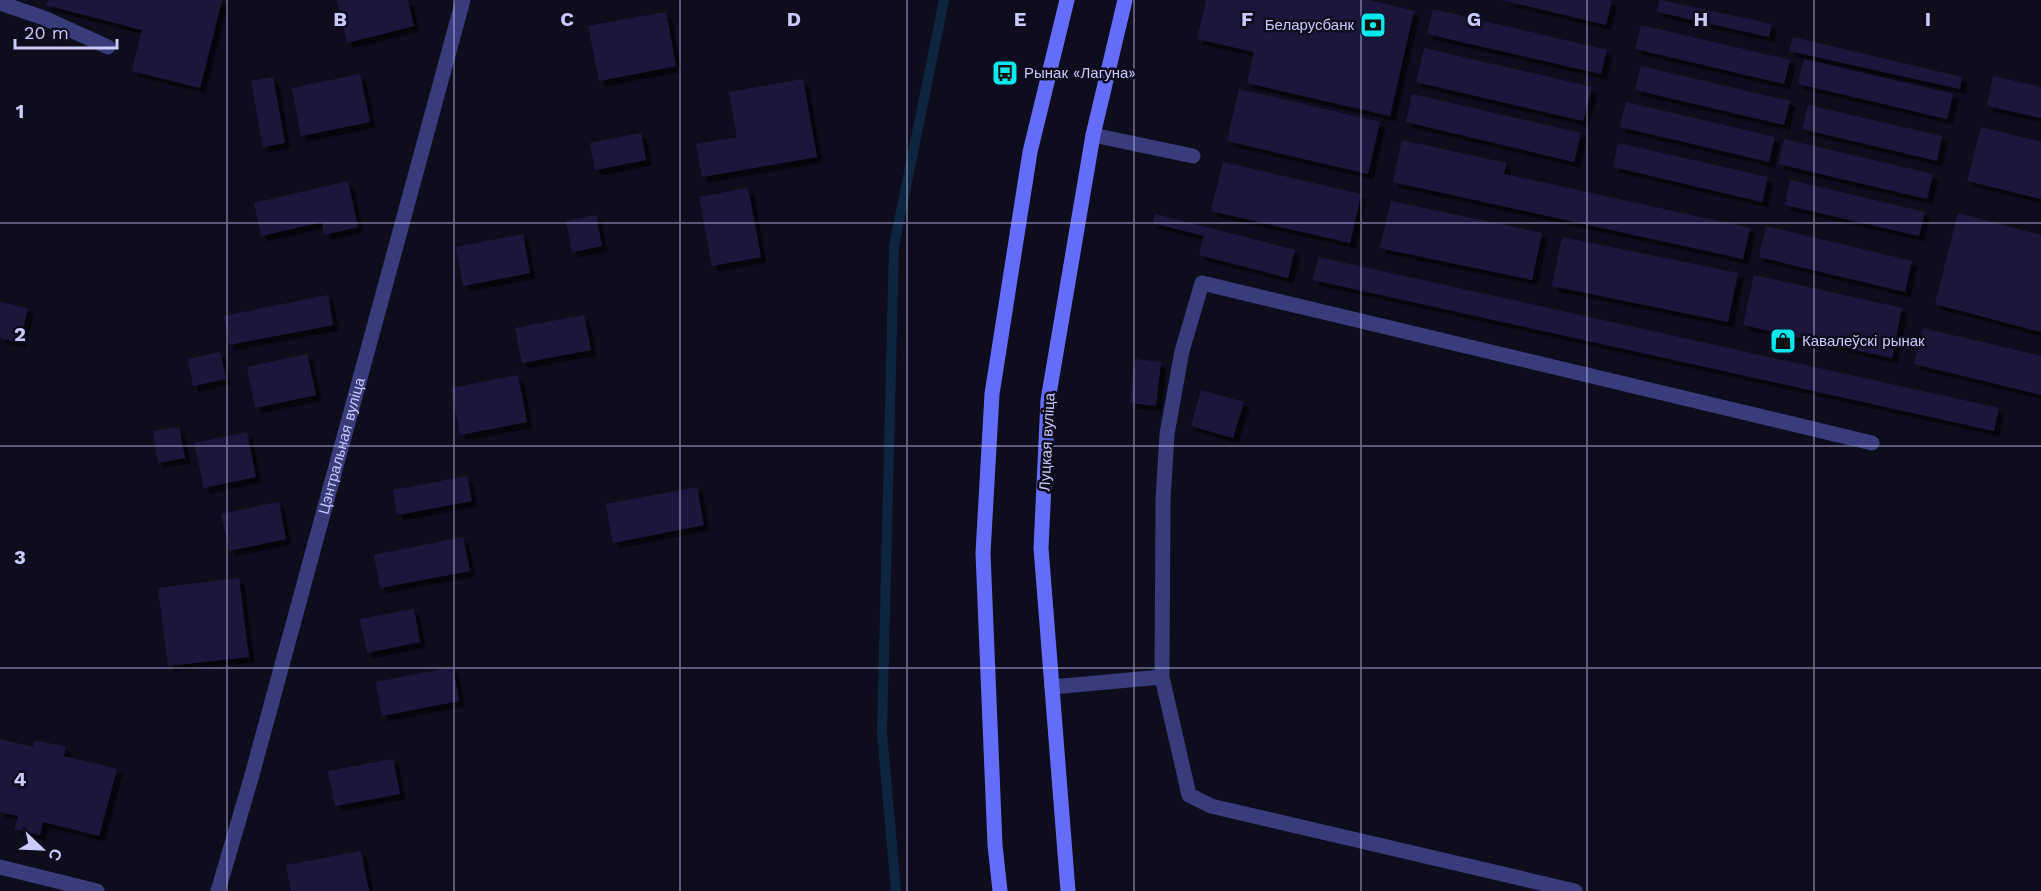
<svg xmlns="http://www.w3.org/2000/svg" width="2041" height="891" font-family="'Work Sans',sans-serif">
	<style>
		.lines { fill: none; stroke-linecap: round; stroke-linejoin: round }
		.stream { stroke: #0d2540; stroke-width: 10 }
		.building { fill: #1d193d; filter: url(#shadow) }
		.lane { stroke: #383c7b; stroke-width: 15 }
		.street { stroke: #383c7b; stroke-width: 15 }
		.secondary { stroke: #646dfa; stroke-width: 15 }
		.grid { fill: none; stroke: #cbcafd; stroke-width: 1.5; stroke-opacity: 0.55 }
		.labels { text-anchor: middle; stroke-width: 5; stroke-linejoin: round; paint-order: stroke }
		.poi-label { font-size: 15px; fill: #cbcafd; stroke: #0e0c1d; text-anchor: start }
		.street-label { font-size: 15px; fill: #cbcafd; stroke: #0e0c1d }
		.grid-label { font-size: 20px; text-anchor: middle; font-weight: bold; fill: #cbcafd; stroke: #0e0c1d; stroke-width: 5; stroke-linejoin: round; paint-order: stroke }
	</style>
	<defs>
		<filter id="shadow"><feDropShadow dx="5.5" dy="5.5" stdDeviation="0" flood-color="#0009"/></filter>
	</defs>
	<rect width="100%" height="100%" fill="#0e0c1d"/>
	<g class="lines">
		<path class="stream" d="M896 891 882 733 894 246 944 0"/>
	</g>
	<path class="building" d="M48 0H222L200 88 132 71 142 30 46 5Z
		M337 0H408L414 26 347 43Z
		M1206 0H1369L1414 11 1390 116 1247 83 1254 52 1197 39Z
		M1502 0H1612L1606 25Z
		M1660 0 1772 24 1769 37 1657 12Z
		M1433 9 1607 50 1601 74 1427 34Z
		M666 12 676 66 599 81 588 26Z
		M1641 25 1790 60 1784 84 1635 49Z
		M1793 37 1962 77 1960 89 1789 51Z
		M1424 48 1592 87 1583 121 1416 82Z
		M1804 59 1953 94 1947 119 1798 84Z
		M1641 66 1790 101 1784 125 1635 90Z
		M360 74 370 122 301 136 292 88Z
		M1993 76 2041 87V118L1987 106Z
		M273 77 285 143 263 147 251 81Z
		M803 79 817 157 702 177 696 144 737 137 729 92Z
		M1239 89 1380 122 1368 174 1227 141Z
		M1412 94 1581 133 1574 162 1406 122Z
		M1626 102 1775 137 1769 162 1620 127Z
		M1808 105 1942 136 1937 161 1802 129Z
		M1981 127 2041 142V199L1967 181Z
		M641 133 646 160 595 170 590 143Z
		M1784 139 1933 174 1927 199 1778 164Z
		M1402 140 1506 163 1504 174 1750 228 1743 259 1393 182Z
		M1618 143 1768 177 1762 202 1613 167Z
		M1223 162 1361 194 1350 243 1211 211Z
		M1790 180 1925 212 1919 236 1785 205Z
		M348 181 358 227 324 235 322 222 261 236 254 203Z
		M748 188 761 257 712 266 699 197Z
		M1391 201 1542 233 1532 280 1380 248Z
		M1958 213 2041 235V332L1935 304Z
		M1155 214 1295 250 1288 278 1199 255 1204 236 1152 223Z
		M596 215 602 246 572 252 566 221Z
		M1766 226 1912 261 1905 292 1759 257Z
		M523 234 530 273 463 286 456 247Z
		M1562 237 1738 273 1728 322 1552 286Z
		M1318 257 1999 408 1994 431 1313 280Z
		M1754 275 1902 308 1892 358 1743 325Z
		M328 295 333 325 229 345 224 316Z
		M0 302 28 308 20 343 0 338Z
		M584 315 591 350 522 363 515 328Z
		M1923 328 2041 356V395L1914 364Z
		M220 352 226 379 193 386 188 359Z
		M307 354 316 395 255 408 247 367Z
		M1135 359 1161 362 1156 406 1130 403Z
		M518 375 527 422 460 435 451 388Z
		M1201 390 1244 402 1233 438 1191 426Z
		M179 427 185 458 158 463 153 431Z
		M247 432 256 477 204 488 194 443Z
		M467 476 472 501 397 515 393 490Z
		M697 487 704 525 613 543 606 504Z
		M279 502 286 539 229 551 221 514Z
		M463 537 470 571 380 588 374 555Z
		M239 578 249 657 168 666 158 588Z
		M414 609 420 642 367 653 360 619Z
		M453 667 459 701 382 716 376 682Z
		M0 739 33 747 35 740 66 747 64 756 117 769 99 836 43 822 40 835 14 829 18 816 0 812Z
		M393 759 400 794 335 806 328 771Z
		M361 851 369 891H291L286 865Z"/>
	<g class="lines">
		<path class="lane" d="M0 3 44 18 108 47
			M1093 135 1193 156
			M1052 687 1162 677
			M0 867 97 891
			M1575 891 1211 806 1189 795 1162 677 1163 500 1167 434 1182 351 1202 283 1872 443"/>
		<path class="street" id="s1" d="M218 891 252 775 463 0"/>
		<path class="secondary" d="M1000 891 995 845 983 553 992 394 1030 152 1067 0
			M1068 891 1041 548 1048 400 1093 135 1125 0"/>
	</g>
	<path class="grid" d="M227 0V891M454 0V891M680 0V891M907 0V891M1134 0V891M1361 0V891M1587 0V891M1814 0V891M0 223H2041M0 446H2041M0 668H2041"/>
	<defs>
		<g id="bank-square" transform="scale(1.35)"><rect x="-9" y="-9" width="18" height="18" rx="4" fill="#07e9ec" stroke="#0e0c1d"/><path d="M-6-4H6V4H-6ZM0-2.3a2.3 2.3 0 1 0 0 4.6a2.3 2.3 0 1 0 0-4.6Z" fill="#111"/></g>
		<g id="bus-square" transform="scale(1.35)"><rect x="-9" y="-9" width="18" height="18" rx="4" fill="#07e9ec" stroke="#0e0c1d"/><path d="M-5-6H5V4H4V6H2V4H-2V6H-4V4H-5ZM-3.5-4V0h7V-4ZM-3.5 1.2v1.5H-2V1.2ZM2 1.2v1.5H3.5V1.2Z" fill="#111"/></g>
		<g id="shop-square" transform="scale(1.35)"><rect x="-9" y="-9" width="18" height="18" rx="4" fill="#07e9ec" stroke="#0e0c1d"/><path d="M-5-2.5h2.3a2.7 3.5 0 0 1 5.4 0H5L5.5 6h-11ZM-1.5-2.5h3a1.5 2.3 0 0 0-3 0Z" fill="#111"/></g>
	</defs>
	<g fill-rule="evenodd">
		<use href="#bank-square" x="1373" y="25"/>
		<use href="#bus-square" x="1005" y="73"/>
		<use href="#shop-square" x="1783" y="341"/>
	</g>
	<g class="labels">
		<g class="poi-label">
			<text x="1354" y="30" text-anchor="end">Беларусбанк</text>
			<text x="1024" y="78">Рынак «Лагуна»</text>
			<text x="1802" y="346">Кавалеўскі рынак</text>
		</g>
		<g class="street-label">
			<text transform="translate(1047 442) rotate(-87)" y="5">Луцкая вуліца</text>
			<text dy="5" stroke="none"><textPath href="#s1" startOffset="462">Цэнтральная вуліца</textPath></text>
		</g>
	</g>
	<g class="grid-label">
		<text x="340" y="26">B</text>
		<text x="567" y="26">C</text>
		<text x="794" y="26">D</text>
		<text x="1020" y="26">E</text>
		<text x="1247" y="26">F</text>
		<text x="1474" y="26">G</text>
		<text x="1701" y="26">H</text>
		<text x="1928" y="26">I</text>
		<text x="20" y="118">1</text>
		<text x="20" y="341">2</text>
		<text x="20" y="564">3</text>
		<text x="20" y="786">4</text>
	</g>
	<g transform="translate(42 849) rotate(113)" stroke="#0e0c1d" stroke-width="4.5" paint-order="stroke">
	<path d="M0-4.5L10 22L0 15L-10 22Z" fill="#cbcafd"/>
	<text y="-9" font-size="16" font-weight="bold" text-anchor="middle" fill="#cbcafd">С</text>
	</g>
	<path d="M15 39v9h102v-9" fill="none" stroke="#cbcafd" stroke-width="3"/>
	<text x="24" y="39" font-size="18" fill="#cbcafd" stroke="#0e0c1d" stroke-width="4.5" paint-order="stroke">20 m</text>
</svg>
